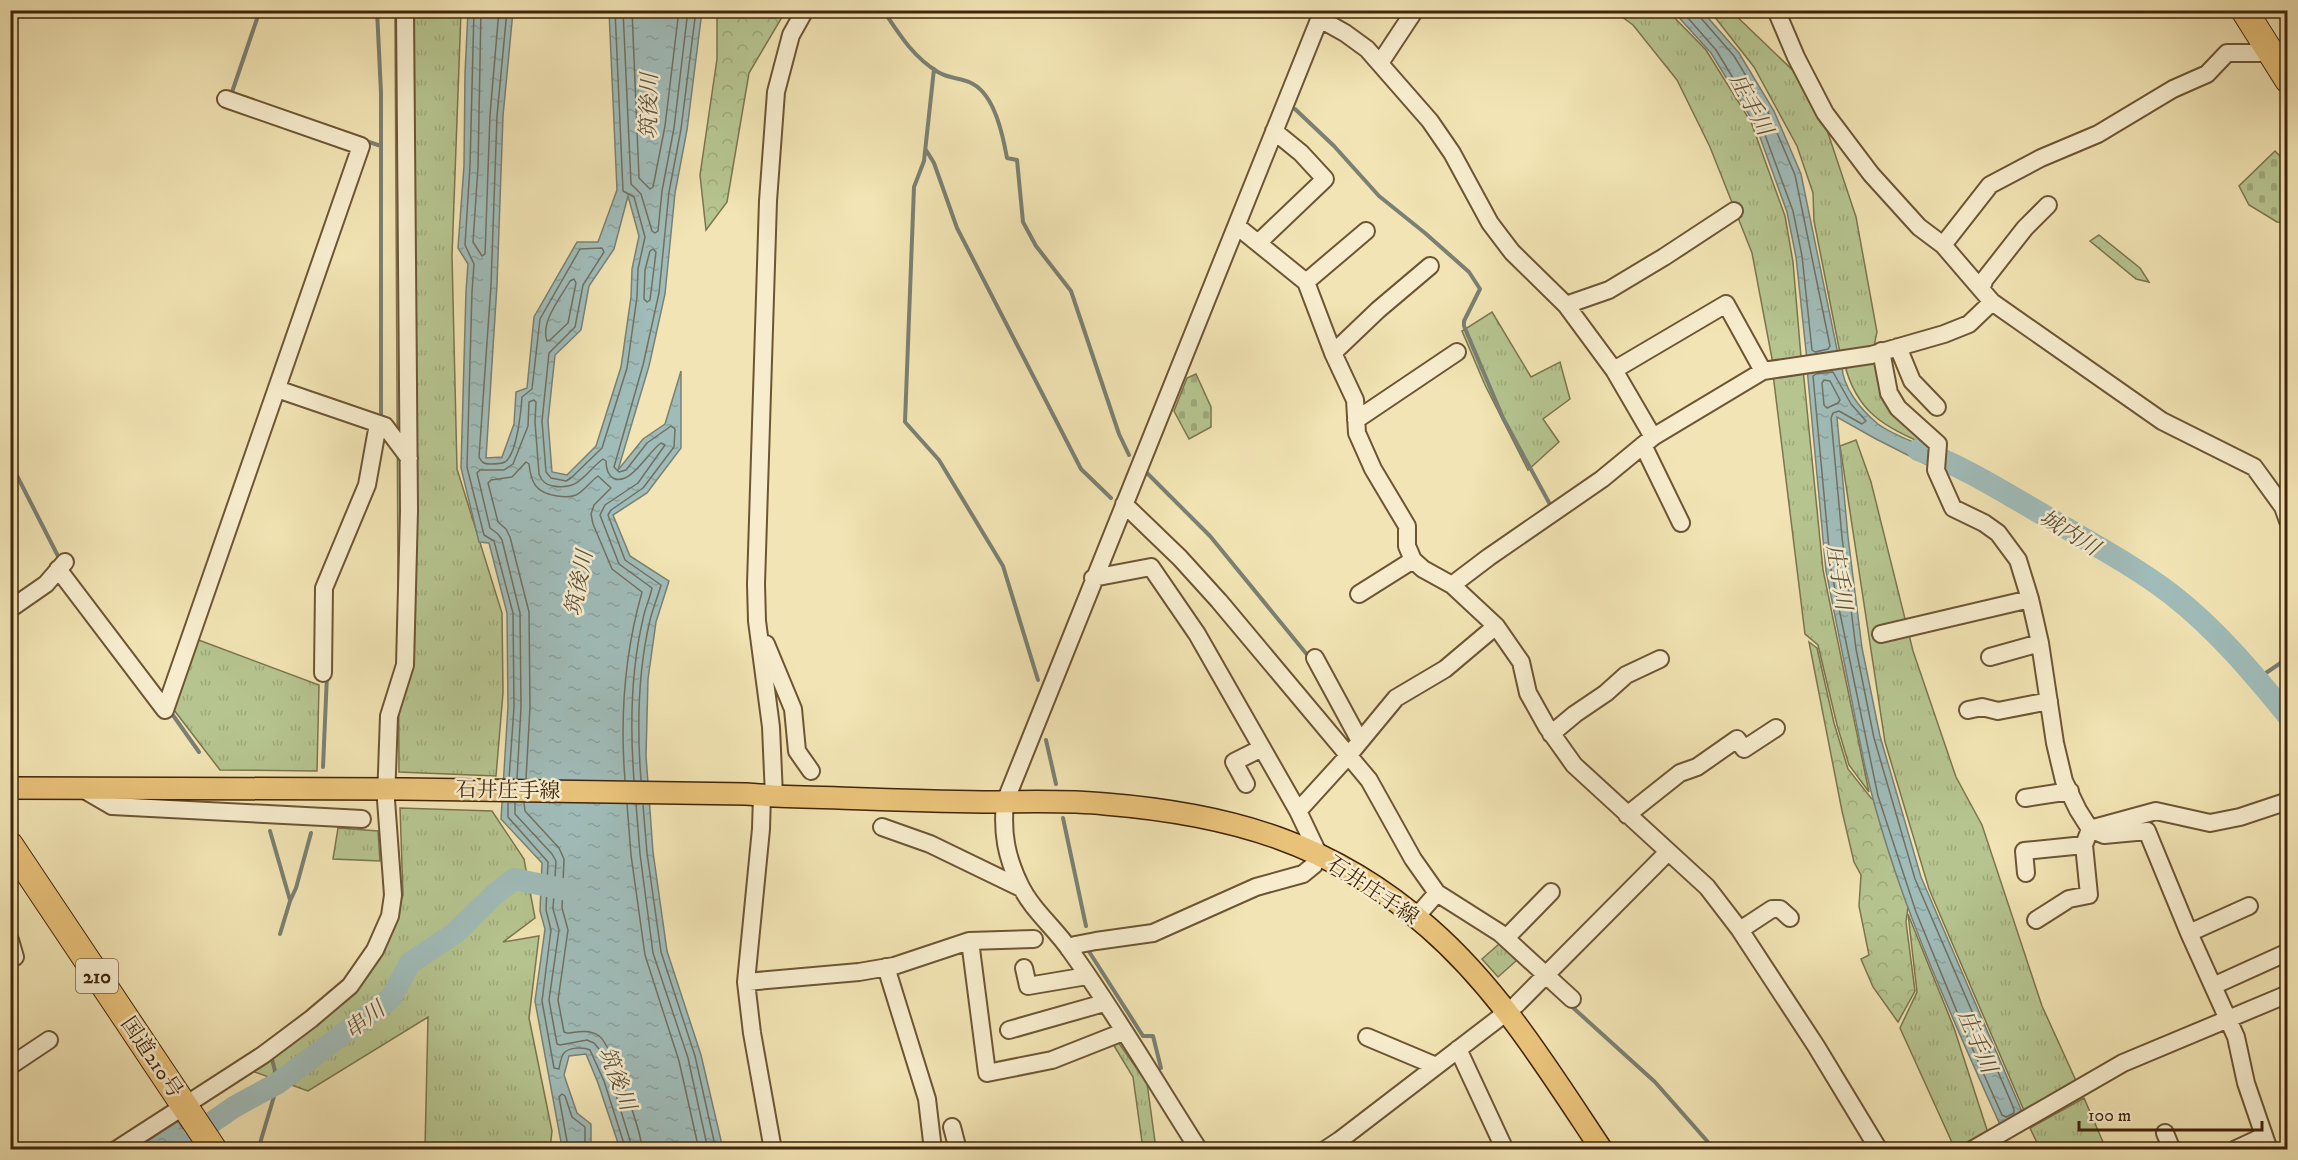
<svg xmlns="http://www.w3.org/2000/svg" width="2298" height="1160" font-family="'IM FELL DW Pica','Noto Serif JP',serif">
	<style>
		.grass { fill: url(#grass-tufts); stroke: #7c754d; stroke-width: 1.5 }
		.forest { fill: url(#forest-crowns); stroke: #7c754d; stroke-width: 1.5 }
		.cemetery { fill: url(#cemetery-stones); stroke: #7c754d; stroke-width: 1.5 }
		.water { fill: url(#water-ripples); stroke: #7a8073; stroke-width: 1.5; fill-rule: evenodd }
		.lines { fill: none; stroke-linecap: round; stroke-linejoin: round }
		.shore { stroke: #707062; stroke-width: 1.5 }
		.stream { stroke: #7a8073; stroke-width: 4 }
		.river { stroke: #a0bcb9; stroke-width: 22 }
		.minor-casing { stroke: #6d5534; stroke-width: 20 }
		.major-casing { stroke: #41250a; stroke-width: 24 }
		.highway-casing { stroke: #41250a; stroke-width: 28 }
		.minor { stroke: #f7edce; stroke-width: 16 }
		.major { stroke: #e9c27a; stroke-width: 21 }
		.highway { stroke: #e9c27a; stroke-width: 26 }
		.labels { text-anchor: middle; stroke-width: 5; stroke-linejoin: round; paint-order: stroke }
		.shield { fill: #f7edce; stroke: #786145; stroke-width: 1.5 }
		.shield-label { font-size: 20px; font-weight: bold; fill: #41250a }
		.street-label { font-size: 21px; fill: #41250a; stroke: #f7edce }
		.water-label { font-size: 22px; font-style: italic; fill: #5e523f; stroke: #f7edce }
	</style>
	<defs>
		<pattern id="grass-tufts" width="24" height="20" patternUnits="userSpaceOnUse" patternTransform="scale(1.5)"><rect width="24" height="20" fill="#b6c590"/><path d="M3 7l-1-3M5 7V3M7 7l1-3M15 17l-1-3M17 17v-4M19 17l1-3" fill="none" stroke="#9ea97b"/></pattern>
		<pattern id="forest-crowns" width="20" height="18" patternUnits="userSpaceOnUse" patternTransform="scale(1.5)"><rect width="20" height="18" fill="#b6c590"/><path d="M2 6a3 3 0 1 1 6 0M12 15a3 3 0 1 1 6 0" fill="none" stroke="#9ea97b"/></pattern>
		<pattern id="cemetery-stones" width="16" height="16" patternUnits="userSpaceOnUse" patternTransform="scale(1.5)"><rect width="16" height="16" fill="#b6c590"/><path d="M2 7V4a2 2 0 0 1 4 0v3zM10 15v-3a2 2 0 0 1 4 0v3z" fill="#9ea97b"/></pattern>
		<pattern id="water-ripples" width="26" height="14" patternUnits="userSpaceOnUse" patternTransform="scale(1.5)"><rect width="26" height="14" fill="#a0bcb9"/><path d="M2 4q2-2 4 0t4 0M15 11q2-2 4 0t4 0" fill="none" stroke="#8ba19e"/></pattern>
	</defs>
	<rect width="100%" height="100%" fill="#f2e4b4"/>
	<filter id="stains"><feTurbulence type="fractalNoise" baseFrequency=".00333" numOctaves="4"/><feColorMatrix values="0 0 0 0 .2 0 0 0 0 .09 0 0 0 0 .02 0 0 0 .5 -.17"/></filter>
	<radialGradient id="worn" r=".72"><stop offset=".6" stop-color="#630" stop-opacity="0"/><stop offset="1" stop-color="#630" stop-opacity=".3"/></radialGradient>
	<path class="grass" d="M395 11H461L452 256 457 469 502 613 503 693 496 776 399 772Z
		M1614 11H1668L1706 50 1751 122 1785 216 1793 262 1801 357 1773 364 1752 253 1710 147 1677 80 1633 25Z
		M1710 11H1731L1805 82 1823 118 1856 217 1877 332 1874 346 1840 353 1814 221 1813 193 1797 146 1754 67Z
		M2099 235 2140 268 2149 282 2136 279 2090 241Z
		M1492 312 1531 377 1560 362 1570 399 1543 419 1559 442 1528 470 1485 385 1462 331Z
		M1877 357 1885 391 1933 448C1887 427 1857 416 1844 362Z
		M1803 369 1823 570 1869 792 1849 765 1837 725 1818 645 1805 634 1773 374Z
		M1856 440 1871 482 1913 651 1956 777 1982 825 2042 1006 2077 1083 2025 1113 1929 889 1885 742 1840 446Z
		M196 639 319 685 317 771 220 770 174 710Z
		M400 808 492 811 524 859 535 918 503 942 539 936 529 1018 552 1131 550 1149H425L428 1017 308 1091 252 1071 378 959 403 895Z
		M338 828 378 831 380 861 333 859Z
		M1908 914 1954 1028 1988 1133 1958 1149H1955L1900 1028 1917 992Z
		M1499 944 1517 960 1498 977 1482 959Z
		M1118 1042 1147 1083 1156 1149H1143L1133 1077 1113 1044Z
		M2084 1098 2106 1149H2040L2030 1128Z"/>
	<path class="forest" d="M717 11 785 12 749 73 727 202 706 230 700 175 717 59Z
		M1809 642 1817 648 1834 723 1848 769 1871 798 1883 807 1909 899 1906 922 1915 991 1898 1022 1873 987 1861 959 1869 955 1859 906 1861 875 1854 862 1842 811Z"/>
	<path class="cemetery" d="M2275 151 2287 163V223L2277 222 2249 205 2239 186Z
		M1196 374 1211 407V427L1189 439 1174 411 1187 378Z"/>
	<path class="water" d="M468 11H513L503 116 497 285 486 458 502 457 514 424 516 392 527 388 534 317 577 242H598L617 190 609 11H702L687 130 675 193 665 294 649 366 618 470 643 439 665 424 681 371V448L647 493 613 515 630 556 669 581 656 622 648 679 646 756 653 852 667 951 701 1055 723 1149H620L598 1083 586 1054 569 1056 564 1075 577 1113 591 1124V1149H560L561 1142 535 1001 545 929 540 911 542 863 501 819 508 707 507 613 489 543 479 542 461 468 466 291 468 264 458 248 464 166 465 74ZM628 196 639 236 632 269 631 297 621 367 596 446 567 475 552 472 548 421 555 355 581 330 589 286 614 249Z
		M1673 11H1702L1739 53 1774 111 1801 174 1838 354 1807 360 1796 257 1787 212 1756 126 1711 53Z
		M1842 365C1842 387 1861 410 1878 424 1892 435 1918 443 1934 451L1931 467 1876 439 1837 417 1848 537 1862 648 1880 736 1921 877 2023 1114 2001 1127C1949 1011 1894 892 1865 767L1826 571 1807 368Z
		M178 1121 195 1149H135Z"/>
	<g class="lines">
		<path class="shore" d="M474 10 470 166 465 245 474 264 472 292 467 467 484 535 494 541 513 613 514 707 509 779
			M481 10 478 167 473 242 482 256 485 254 490 115 499 10
			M507 10 497 116 491 285 479 457C482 463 484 464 490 464 494 464 501 464 505 462 517 454 521 411 522 397L532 389 540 319 580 249 602 248 604 252 583 285 575 327 549 353 542 421 546 472 551 478 566 481 571 478 602 448 627 368 637 297 638 269 645 237 634 197 623 191 615 10
			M623 10 631 184 641 194 652 231 655 233 658 231 662 191 674 128 688 10
			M632 10 639 178 650 189 653 187 665 126 679 10
			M1681 10 1716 50 1761 124 1793 211 1802 256 1812 350 1815 352 1828 349 1830 346 1795 175 1769 114 1734 56 1700 17 1698 10
			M653 249 656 252 650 300 647 302 644 299 645 270 650 251Z
			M574 279 576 283 568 323 550 340 547 341C540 322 561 297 570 281Z
			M1833 372 1851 404 1866 421 1862 424 1839 411 1833 413 1831 418 1842 537 1856 649 1874 738 1915 879 2014 1109V1113L2006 1117 2002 1115 1969 1041 1916 912 1878 796 1831 570 1813 376 1816 374Z
			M1824 380 1830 381 1840 400 1838 403 1827 408 1824 405 1822 383Z
			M517 779 521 707 520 613 502 540 498 534 490 528 477 473 480 470H504L513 464 528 426 529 402 534 400 536 402 535 422 539 474C542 482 546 485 553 486 580 491 584 473 603 459L606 461C606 468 607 474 613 478 630 487 648 452 661 443L665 445 638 483 605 505 600 515 619 564 652 588C650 598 645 608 643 619 631 670 630 728 634 780
			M526 779 530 707 529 612 510 537 506 529 498 522 488 483 491 480 512 477 526 462 529 464C531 483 536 493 557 496 563 497 569 498 576 495 584 491 590 482 598 476L611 488 594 505 591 514 593 524 612 569 642 592C625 652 620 718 625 780
			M641 780C637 729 638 671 650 620 653 608 658 596 661 585L625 560 608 515 611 510 643 488 674 447 675 429 671 426 647 443 626 470 619 472 614 467 643 365 659 293 669 192 681 129 696 10
			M508 803V817L548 862 546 910 551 930 542 1001 554 1068 559 1069C560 1064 561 1056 564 1053 569 1047 584 1047 590 1050L604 1081 626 1150
			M515 803V814L552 854 556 861 553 909 559 930 549 1000 557 1044 560 1045 587 1040 594 1043 599 1049 611 1079 633 1150
			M524 803 525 811 559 848 564 859 562 908 568 930 558 1000 564 1032 567 1033C578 1032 589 1029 599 1036 611 1044 642 1133 642 1150
			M627 804 631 855 645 955 679 1061 699 1150
			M636 804 640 854 653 953 688 1058 708 1150
			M643 805 647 853 661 952 695 1056 716 1150
			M566 1150 567 1141 559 1097 562 1094 565 1096 572 1117 585 1127V1150"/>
		<path class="stream" d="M377 10 381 93V419
			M883 10C899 34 913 57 938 72 949 79 963 78 973 84 995 96 1003 136 1007 158L1017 160 1023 222 1036 246 1071 291 1119 434 1129 455
			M934 69 924 161 914 187 905 422 939 460 1003 566 1038 680
			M231 95 260 10
			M1295 109 1334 146 1379 196 1425 233 1469 272 1480 289 1464 321V326L1503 418 1552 508
			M363 140 381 146
			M926 150 934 163 957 228 1081 469 1111 498
			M10 462 60 560
			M1147 473 1210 536 1309 657
			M2257 679 2288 658
			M170 711 199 752
			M1046 740 1056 784
			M323 767 327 675
			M1063 818 1086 926
			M270 831 290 900
			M280 934 290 901 296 888 311 833
			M1088 950 1143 1036H1153L1161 1068
			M1569 1004 1655 1082 1715 1150
			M258 1150 278 1083 271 1055"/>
		<path class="river" d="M1918 450C1964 466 2005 493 2047 517 2089 542 2133 565 2171 594 2215 628 2253 673 2288 716
			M172 1150 234 1107 278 1083 391 998 410 963 455 933 495 894 514 879 572 891"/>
		<g class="minor-casing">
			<path id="minor" d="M1776 10 1796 57 1825 113 1871 174 1919 227 1943 245 1992 302 2162 421 2254 467 2283 507 2288 521
				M1320 19 1345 33 1367 49 1430 121 1452 153 1490 223 1512 252 1566 305 1614 370 1653 437
				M1380 63 1415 10
				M1238 227 1306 282 1333 353 1355 400 1357 433 1373 469 1407 526V546L1413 560 1423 569 1452 585 1496 626 1521 662 1528 693 1547 727 1574 765 1707 887 1740 930 1816 1046 1879 1150
				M1258 243 1325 179 1301 153 1274 131
				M1943 245 1990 185 2041 158 2098 134 2173 89 2207 74 2227 53H2259L2267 49
				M1306 282 1366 231
				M1981 289 1985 279 2025 228 2048 205
				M1566 305 1609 290 1664 257 1734 211
				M1898 347 1912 381 1937 407
				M1881 351 1889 393 1898 408 1938 444 1936 470 1953 508 1984 523 1998 533 2018 560 2030 599 2040 643 2055 743 2064 781 2078 810 2090 829 2104 835 2147 831 2189 933 2249 906
				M1333 353 1378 310 1430 266
				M1614 370 1726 304 1763 371
				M277 389 385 426 409 458
				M1356 420 1457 352
				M1643 445 1681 523
				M1124 504 1180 558 1219 601 1369 780 1413 859 1437 893
				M58 569 165 710 361 146 226 99
				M1452 585 1489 557 1602 479 1653 437 1763 371 1871 355 1944 334 1969 324 1992 302
				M1359 594 1413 560
				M10 609 46 584 65 562
				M1881 634 2030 599
				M766 644 793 709 797 751 811 771
				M1990 657 2040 643
				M1315 658 1360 741
				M323 673 324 588 367 485 378 424
				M1968 710 1982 707 1998 711 2049 701
				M1551 734 1575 714 1606 693 1626 675 1660 659
				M1246 784 1234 762 1262 748
				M81 788 112 806 362 819
				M762 795 761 829 746 982 752 1033 773 1150
				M774 796 771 727 757 621 756 584 768 201 776 92 791 35 805 10
				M2025 798 2070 791
				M1298 811 1348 756 1396 698 1445 669 1496 626
				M1627 815 1680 773 1697 767 1737 739 1744 749 1776 728
				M882 827 930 844 1021 888
				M2026 873 2024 851 2084 845
				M1416 917 1437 893 1500 933 1572 999
				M2036 920 2069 899 2089 895 2084 845 2090 829 2156 811 2210 823 2240 817 2288 801
				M1740 930 1772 909H1780L1790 918
				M2189 933 2236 1037 2246 1083 2269 1150
				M1506 938 1551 892
				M10 940 15 957
				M970 941 987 1073 1052 1060 1123 1032
				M1069 949 1075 945 1096 941 1153 933 1256 887 1303 874 1314 865 1318 853 1298 811 1197 634 1151 567 1093 578
				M886 967 927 1099 933 1150
				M1024 968 1028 986 1087 976
				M746 982 859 972 894 966 969 941 1034 939
				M2213 986 2288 952
				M1009 1030 1104 1003
				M1367 1037 1436 1066
				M1458 1049 1505 1150
				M10 1066 49 1040
				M952 1127 958 1150
				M2165 1133 2172 1150
				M116 1150 263 1055 311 1019 350 986 375 950 390 916 393 895 386 800 389 716 405 665 409 511 405 10
				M1199 1150C1156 1083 1116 1014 1070 950 1055 928 1032 910 1020 885 1006 856 1002 833 1005 802L1323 10
				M1325 1150 1340 1140 1516 1005 1668 852
				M1972 1150 2123 1063 2288 994
				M2234 1150 2264 1136"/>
		</g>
		<g class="major-casing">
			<path id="major" d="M10 788 403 789 746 794 774 796C844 798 913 801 983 802 1023 802 1065 800 1105 804 1230 814 1333 843 1429 928 1500 990 1550 1072 1602 1150"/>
		</g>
		<g class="highway-casing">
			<path id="highway" d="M2244 10 2288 80
				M10 845 214 1150"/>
		</g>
		<use href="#minor" class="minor"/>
		<use href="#major" class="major"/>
		<use href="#highway" class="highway"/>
	</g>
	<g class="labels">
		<rect class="shield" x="76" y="959" width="42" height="34" rx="4.5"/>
		<g class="shield-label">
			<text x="97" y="983">210</text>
		</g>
		<g class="street-label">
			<text transform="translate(508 790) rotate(1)" y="7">石井庄手線</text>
			<text transform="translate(1373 890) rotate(34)" y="7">石井庄手線</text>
			<text transform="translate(152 1057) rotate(56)" y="7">国道210号</text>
		</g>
		<g class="water-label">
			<text transform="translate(1752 104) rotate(62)" y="8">庄手川</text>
			<text transform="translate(648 106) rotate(-89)" y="8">筑後川</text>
			<text transform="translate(2070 532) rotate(32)" y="8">城内川</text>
			<text transform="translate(1840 577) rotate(81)" y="8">庄手川</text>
			<text transform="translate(578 583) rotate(-79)" y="8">筑後川</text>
			<text transform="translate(364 1019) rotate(-37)" y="8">串川</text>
			<text transform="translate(1978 1041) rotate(67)" y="8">庄手川</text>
			<text transform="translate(618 1078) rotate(69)" y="8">筑後川</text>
		</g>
	</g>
	<rect width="2298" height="1160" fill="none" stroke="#f2e4b4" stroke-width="36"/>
	<rect x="12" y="12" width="2274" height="1136" fill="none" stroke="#41250a" stroke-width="3"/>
	<rect x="18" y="18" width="2262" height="1124" fill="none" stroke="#41250a" stroke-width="1.5"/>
	<path d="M2079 1121v9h183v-9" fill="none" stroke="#41250a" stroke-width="3"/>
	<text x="2088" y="1121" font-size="18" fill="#41250a" stroke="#f7edce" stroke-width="4.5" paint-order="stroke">100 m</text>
	<rect width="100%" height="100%" filter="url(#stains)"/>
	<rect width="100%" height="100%" fill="url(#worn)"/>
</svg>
